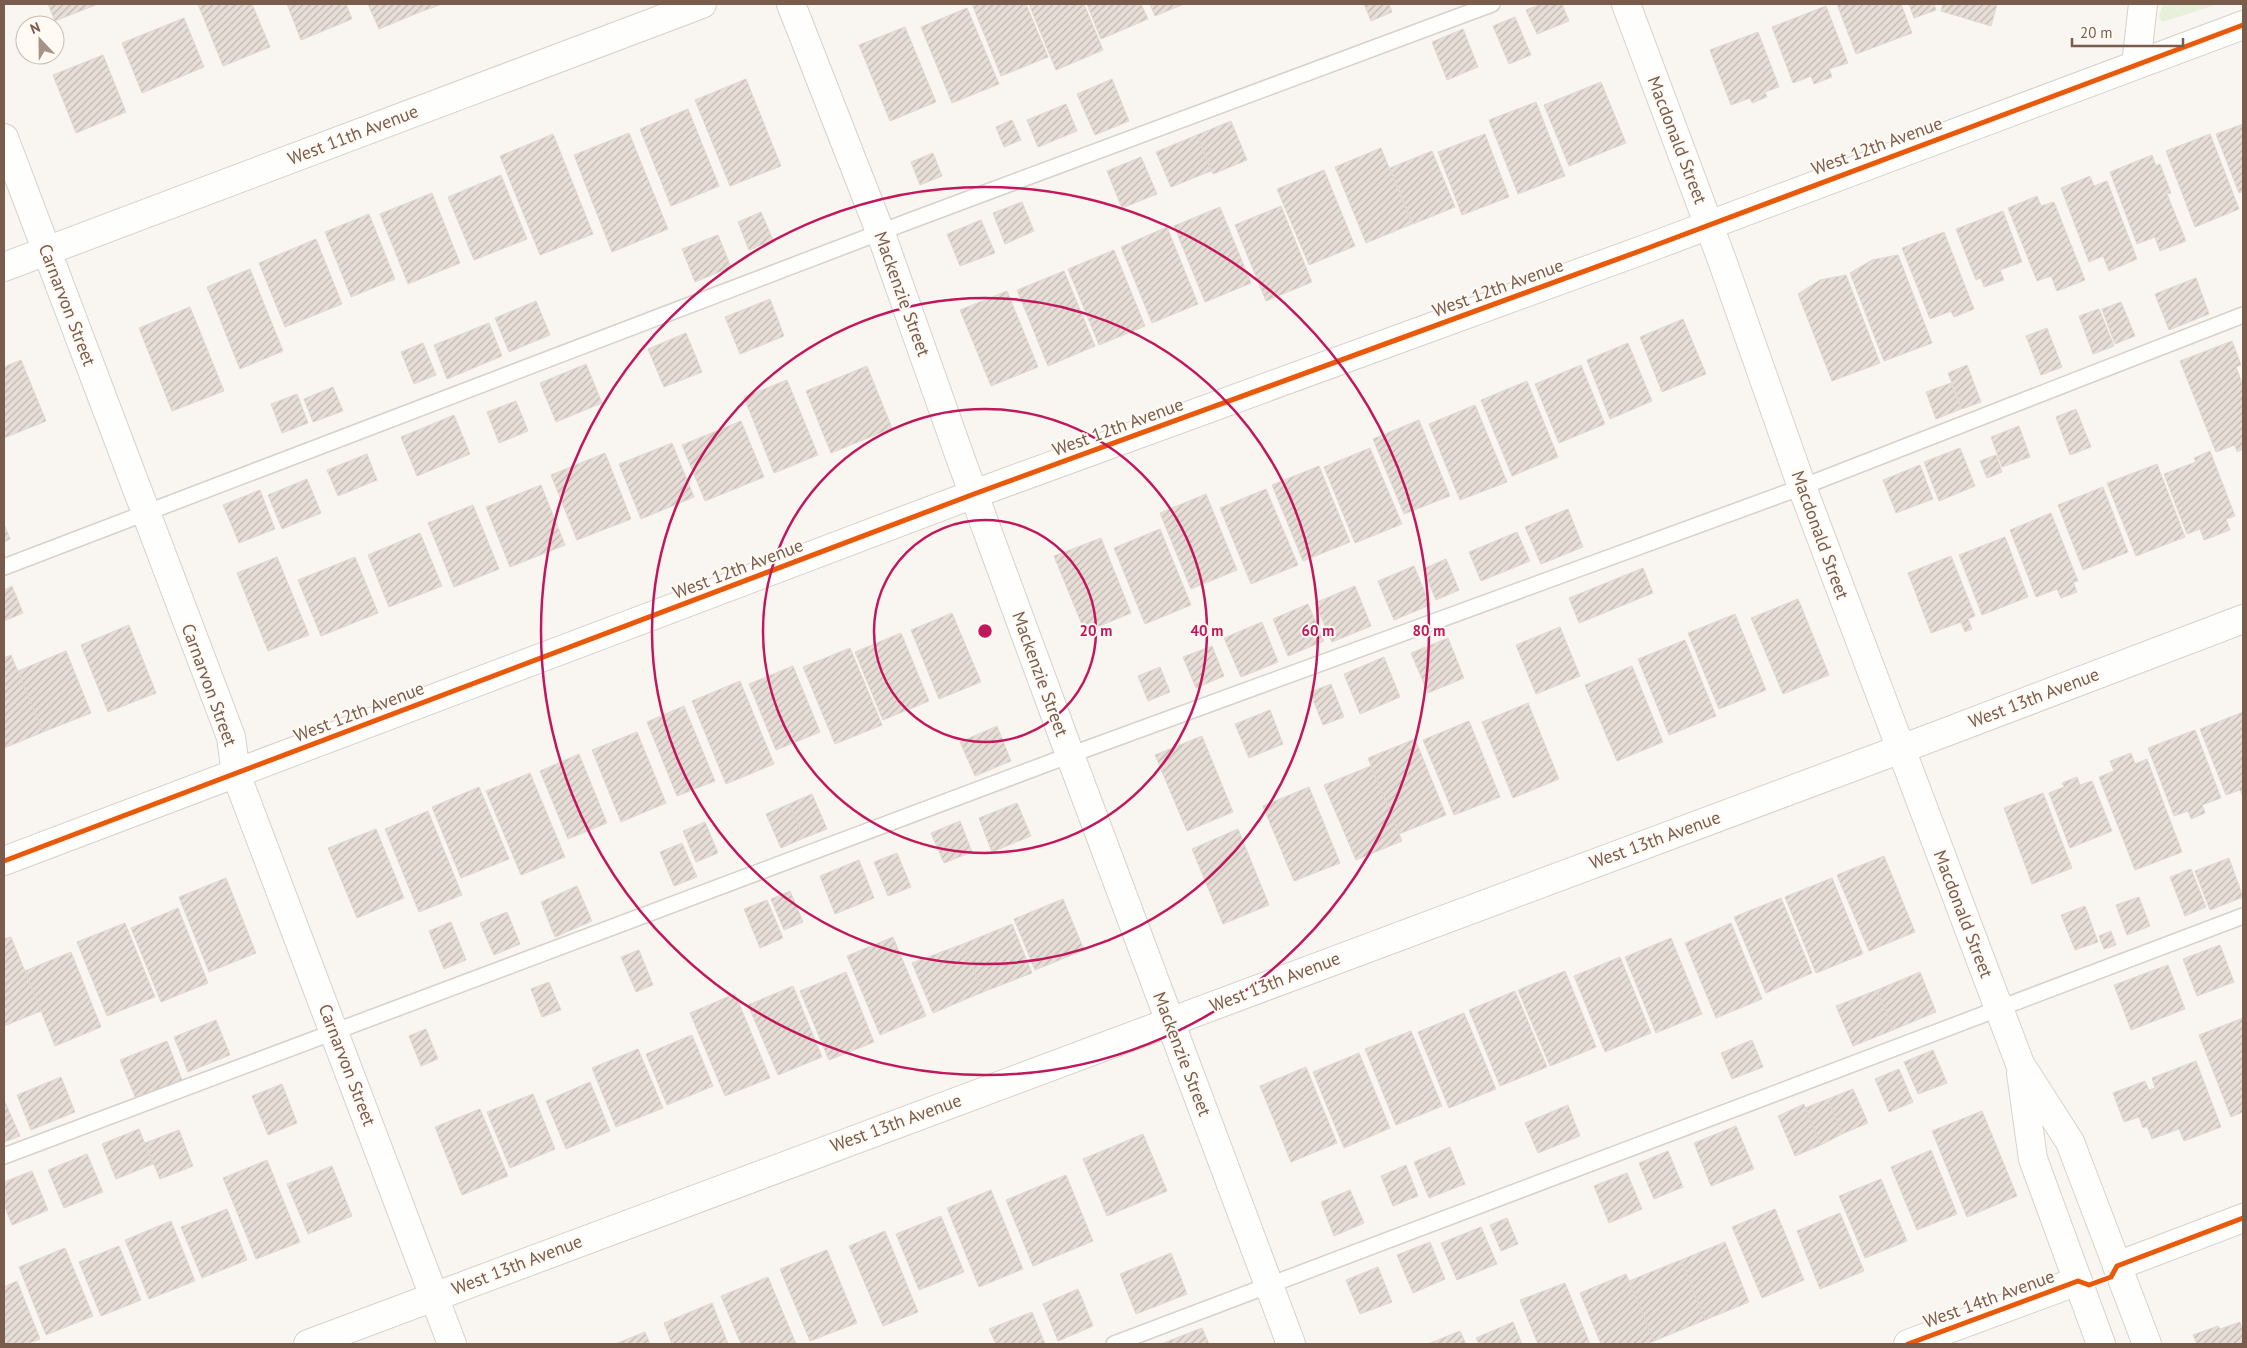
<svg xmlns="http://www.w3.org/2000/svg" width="2247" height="1348" font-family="'PT Sans',sans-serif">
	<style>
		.grass { fill: #e7f0db }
		.building { fill: url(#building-hatch); stroke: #e2d8d2 }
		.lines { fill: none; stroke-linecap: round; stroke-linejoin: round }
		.lane-casing { stroke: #d7d1cb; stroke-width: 18 }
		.street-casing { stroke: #d7d1cb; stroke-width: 30 }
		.secondary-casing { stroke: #d9d2cb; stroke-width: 30 }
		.lane { stroke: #fefefd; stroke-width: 15 }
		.street { stroke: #fefefd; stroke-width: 28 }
		.secondary { stroke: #fefefd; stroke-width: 28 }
		.cycleway-casing { stroke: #fffaf3; stroke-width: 8 }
		.cycleway { stroke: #e8590c; stroke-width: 5 }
		.ring { fill: none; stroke: #c2185b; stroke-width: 2.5 }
		.labels { text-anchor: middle; stroke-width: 4; stroke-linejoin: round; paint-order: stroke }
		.street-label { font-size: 18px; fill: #7a5c4d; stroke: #fffaf3 }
		.centre { fill: #c2185b; stroke: #fffaf3; stroke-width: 2.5 }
		.ring-label { font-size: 15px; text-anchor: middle; font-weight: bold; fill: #c2185b; stroke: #fffaf3; stroke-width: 4; stroke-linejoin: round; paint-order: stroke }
	</style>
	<defs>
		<pattern id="building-hatch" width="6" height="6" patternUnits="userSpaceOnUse" patternTransform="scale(1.25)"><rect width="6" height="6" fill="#e6ded7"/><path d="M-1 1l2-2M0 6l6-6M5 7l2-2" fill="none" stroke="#bfb7b1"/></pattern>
	</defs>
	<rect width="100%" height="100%" fill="#f9f5f0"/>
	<path class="grass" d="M2163 4H2219L2162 22 2159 17Z"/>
	<path class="building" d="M48 4H98L55 21Z
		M198 4H252L270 47 223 66Z
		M287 4H346L352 19 301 40Z
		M368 4H416L420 12 379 29Z
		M416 4H442L420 12Z
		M972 4H1026L1048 57 1001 76Z
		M1029 4H1084L1103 50 1056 70Z
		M1087 4H1141L1148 19 1101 39Z
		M1150 4H1184L1155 16Z
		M1364 4H1389L1392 12 1371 21Z
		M1542 4H1562L1569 21 1537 34 1526 10Z
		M1837 4H1901L1912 33 1856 54Z
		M1909 4H1934L1936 10 1914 18Z
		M1943 4H1997L1991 26 1941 11Z
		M1826 6 1848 63 1829 69 1832 77 1814 84 1811 76 1793 83 1772 27Z
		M967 8 999 84 952 103 921 27Z
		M1515 17 1531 55 1509 64 1493 26Z
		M184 18 204 67 142 93 122 43Z
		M905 27 936 102 890 121 859 45Z
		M1463 29 1478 67 1447 80 1432 42Z
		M1758 32 1779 87 1765 92 1767 97 1752 103 1750 98 1731 105 1710 50Z
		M103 55 126 112 76 133 53 75Z
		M746 79 781 166 730 186 695 100Z
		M1112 79 1129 121 1095 135 1077 94Z
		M1601 82 1626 143 1569 166 1544 105Z
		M1536 102 1565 176 1518 194 1489 120Z
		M1066 104 1077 131 1038 147 1027 120Z
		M688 109 719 186 671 206 640 129Z
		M1012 120 1021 140 1004 147 996 127Z
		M1231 121 1247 160 1213 174 1197 135Z
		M2243 124V191L2239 193 2216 134Z
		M629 133 668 229 612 252 574 155Z
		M553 134 593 234 540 255 500 156Z
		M1485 134 1509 197 1462 215 1438 152Z
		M2210 134 2239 209 2195 227 2166 151Z
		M1197 135 1211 171 1171 187 1156 152Z
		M1381 148 1412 224 1366 243 1335 167Z
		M1432 151 1455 207 1413 224 1390 168Z
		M933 153 942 176 920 185 911 162Z
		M2152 155 2156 166 2160 164 2171 193 2167 194 2186 241 2160 251 2155 237 2137 244 2110 172Z
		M1141 157 1157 194 1122 208 1107 171Z
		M1324 170 1355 246 1309 265 1277 189Z
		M501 175 527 239 474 260 448 197Z
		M2090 176 2094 186 2107 181 2137 259 2109 271 2103 256 2089 262 2061 188Z
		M432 193 460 263 408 284 380 214Z
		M2037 196 2041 206 2054 202 2085 280 2057 291 2051 276 2037 281 2008 208Z
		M1022 202 1034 231 1005 244 993 213Z
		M1281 206 1312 282 1266 301 1235 225Z
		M1220 207 1251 283 1205 302 1174 226Z
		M2003 211 2022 262 2000 270 2004 280 1984 287 1981 278 1976 280 1956 229Z
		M761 212 773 240 749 250 738 222Z
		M369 214 395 279 351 297 325 232Z
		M981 220 995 253 960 266 947 234Z
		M1167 227 1198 304 1152 323 1121 247Z
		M1944 232 1974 309 1954 317 1951 311 1930 319 1902 248Z
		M718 235 731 267 695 282 682 249Z
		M316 239 342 304 285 327 259 263Z
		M1114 250 1145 326 1099 345 1068 269Z
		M1898 255 1932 343 1884 361 1850 273 1872 260Z
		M250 269 283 351 240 369 207 287Z
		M1064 271 1095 346 1048 366 1017 290Z
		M1846 275 1880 363 1832 381 1798 294 1820 280Z
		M2196 278 2209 314 2169 330 2155 294Z
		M1007 291 1038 367 991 386 960 310Z
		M770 299 784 336 740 354 725 317Z
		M536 301 550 335 509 352 495 318Z
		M2121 302 2135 336 2115 344 2102 309Z
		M190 307 224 391 172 411 139 328Z
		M2099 309 2114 346 2093 354 2079 316Z
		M1683 319 1706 374 1662 392 1640 337Z
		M489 323 502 356 447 379 434 345Z
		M2047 328 2062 367 2041 375 2026 336Z
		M686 333 702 372 664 387 648 349Z
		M2232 341 2241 365 2236 367 2243 386V449L2237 452 2235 445 2216 452 2180 361Z
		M423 343 436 375 414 384 401 352Z
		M1628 343 1652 401 1610 419 1587 360Z
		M21 360 46 421 4 438V367Z
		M586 364 602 403 556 422 540 383Z
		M1581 365 1605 424 1559 443 1535 384Z
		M1967 365 1981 402 1962 409 1948 373Z
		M867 366 892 428 831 453 806 391Z
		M787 380 818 455 774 473 744 397Z
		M1527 381 1558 457 1512 476 1481 400Z
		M1951 383 1961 409 1936 419 1926 392Z
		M333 387 343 411 313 422 304 399Z
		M297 394 308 423 282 433 271 404Z
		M516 401 528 431 499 443 487 412Z
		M1475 405 1507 482 1460 500 1429 424Z
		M2076 409 2091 447 2070 455 2056 417Z
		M454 415 470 454 417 476 401 437Z
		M1419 420 1450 496 1404 514 1373 439Z
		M741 421 764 477 705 501 682 445Z
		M2019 426 2030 457 2002 467 1991 437Z
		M672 443 694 497 641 519 619 464Z
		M1370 448 1402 524 1355 543 1324 467Z
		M1960 448 1975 486 1939 501 1924 462Z
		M2210 451 2235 516 2226 519 2230 530 2204 540 2200 529 2187 534 2164 474 2196 462 2194 458Z
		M605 453 631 519 577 540 551 475Z
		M367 454 377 480 338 496 327 470Z
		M1996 455 2002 472 1987 478 1980 461Z
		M2157 464 2185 537 2136 556 2107 483Z
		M1920 465 1933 499 1896 513 1883 480Z
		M1319 466 1350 542 1303 561 1272 485Z
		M307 479 321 513 282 529 268 495Z
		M541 485 565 545 510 567 486 507Z
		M2103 487 2128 552 2083 570 2058 505Z
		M1266 489 1298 565 1251 584 1220 508Z
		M260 490 275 529 239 543 223 505Z
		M1206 494 1237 570 1191 589 1160 513Z
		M473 505 499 569 454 587 428 523Z
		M1568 509 1583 547 1541 564 1525 527Z
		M2051 513 2078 581 2073 582 2077 592 2061 598 2057 589 2036 597 2010 530Z
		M4 524 10 539 4 542Z
		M1160 529 1191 605 1145 624 1114 548Z
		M1517 532 1530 561 1481 581 1469 552Z
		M420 533 442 586 389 607 368 555Z
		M2005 537 2028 597 1982 615 1959 555Z
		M1101 538 1131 613 1085 632 1054 556Z
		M1951 556 1975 616 1968 619 1972 629 1965 632 1961 622 1931 633 1908 573Z
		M277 557 309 635 268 651 237 573Z
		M355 557 378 613 321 636 298 580Z
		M1446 559 1459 590 1436 600 1423 569Z
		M1414 566 1430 605 1394 620 1378 581Z
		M1643 568 1653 593 1579 623 1569 598Z
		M12 586 23 613 4 621V590Z
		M1355 586 1371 626 1332 642 1315 603Z
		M1798 599 1829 675 1783 694 1751 618Z
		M1308 604 1324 641 1288 656 1273 619Z
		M952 613 981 682 939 699 911 630Z
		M1735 614 1766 690 1719 709 1688 633Z
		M1262 622 1278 662 1241 677 1224 638Z
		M129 625 156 693 108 712 81 645Z
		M1560 627 1580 676 1536 694 1516 645Z
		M901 633 929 701 883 720 855 652Z
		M1448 638 1464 678 1428 693 1411 653Z
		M1685 640 1716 716 1669 735 1638 659Z
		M1212 646 1224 676 1196 688 1183 657Z
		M850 648 882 725 835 744 803 667Z
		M66 651 91 713 43 732 18 671Z
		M11 655 43 732 4 748V658Z
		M1384 657 1400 697 1360 714 1344 674Z
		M793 666 820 732 776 750 749 684Z
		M1632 666 1663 742 1617 761 1585 685Z
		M1160 667 1170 692 1148 701 1138 676Z
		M740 681 774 764 726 784 692 701Z
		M1331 684 1344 717 1323 725 1310 692Z
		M1528 703 1559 779 1513 798 1482 722Z
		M684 706 715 781 677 796 647 722Z
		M1270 710 1283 744 1249 758 1235 724Z
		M2243 712V796L2240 790 2226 795 2200 729Z
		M1469 721 1500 797 1454 815 1423 740Z
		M997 726 1011 761 975 776 960 742Z
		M2195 730 2221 798 2202 805 2205 813 2191 819 2188 811 2174 816 2148 748Z
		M637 732 666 803 621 822 592 750Z
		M1202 736 1233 812 1187 831 1155 755Z
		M1415 739 1446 815 1399 834 1368 758Z
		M2131 753 2135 764 2147 759 2182 852 2135 870 2099 777 2114 771 2110 761Z
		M579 754 607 823 568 839 540 771Z
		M1371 766 1402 841 1356 860 1324 785Z
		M530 773 565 857 521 875 486 791Z
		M2077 777 2080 785 2092 781 2112 831 2070 848 2049 793 2064 787 2062 783Z
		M479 787 509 859 461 878 432 807Z
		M1309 787 1340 863 1294 881 1263 806Z
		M2043 793 2072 868 2032 884 2004 808Z
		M812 794 827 829 804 838 789 804Z
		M1017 803 1031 836 992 852 979 818Z
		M789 804 804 838 781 848 766 814Z
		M428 811 462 895 419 912 385 829Z
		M960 821 972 852 944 863 931 833Z
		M705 822 718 853 696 862 683 831Z
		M376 829 404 898 357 918 328 848Z
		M1238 829 1269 905 1223 924 1192 849Z
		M682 843 697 877 674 886 660 852Z
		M897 853 911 887 888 896 874 862Z
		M1884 856 1915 932 1869 951 1837 875Z
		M2229 858 2243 897 2210 910 2195 871Z
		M859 860 874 898 835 914 820 876Z
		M2191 869 2206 907 2185 916 2170 877Z
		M226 878 256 953 209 972 179 897Z
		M1832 878 1863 954 1816 973 1785 897Z
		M577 886 592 921 555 937 541 902Z
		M790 891 803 922 784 930 771 899Z
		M2139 897 2150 926 2127 935 2116 905Z
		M1781 898 1812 973 1766 993 1734 917Z
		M1063 899 1084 950 1035 970 1014 919Z
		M767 900 783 938 760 948 744 909Z
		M2085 906 2098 942 2075 950 2061 915Z
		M178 908 208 983 161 1002 131 928Z
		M507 912 520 944 494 955 480 923Z
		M451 922 466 960 444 969 429 931Z
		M125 923 155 997 107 1016 77 942Z
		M1731 923 1762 999 1716 1018 1685 943Z
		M1012 924 1032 973 983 992 963 944Z
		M2111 931 2116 945 2104 949 2099 936Z
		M11 937 41 1011 4 1026V939Z
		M893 937 926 1016 880 1035 847 956Z
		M1671 938 1702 1014 1656 1033 1625 957Z
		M963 944 983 992 933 1013 912 963Z
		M2220 945 2234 982 2197 996 2183 959Z
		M639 950 653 985 636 992 621 957Z
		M71 952 101 1027 55 1046 25 971Z
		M1620 957 1651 1033 1605 1052 1574 976Z
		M2168 965 2185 1009 2131 1030 2114 985Z
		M1565 971 1596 1047 1550 1066 1518 990Z
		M846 972 874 1042 829 1060 800 991Z
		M1920 972 1936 1012 1893 1030 1877 990Z
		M549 982 561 1010 542 1017 531 989Z
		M793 986 822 1057 778 1075 748 1005Z
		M1877 990 1893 1030 1853 1046 1836 1006Z
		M1515 991 1547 1067 1500 1086 1469 1010Z
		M735 994 770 1078 725 1096 690 1013Z
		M1464 1013 1496 1089 1449 1108 1418 1032Z
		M2243 1018V1112L2231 1117 2199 1035Z
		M216 1020 230 1055 188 1072 174 1037Z
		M426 1029 438 1059 421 1066 409 1036Z
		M1411 1031 1442 1106 1396 1125 1365 1049Z
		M692 1035 713 1086 667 1105 646 1054Z
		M1752 1040 1763 1067 1732 1079 1721 1053Z
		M167 1041 182 1080 136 1099 120 1060Z
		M638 1049 663 1108 616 1127 592 1068Z
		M1933 1050 1947 1083 1918 1094 1904 1062Z
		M1359 1053 1390 1128 1344 1148 1313 1072Z
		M2196 1061 2221 1127 2184 1141 2179 1129 2152 1139 2147 1126 2143 1128 2139 1117 2124 1122 2113 1093 2145 1081 2149 1090 2155 1088 2152 1078Z
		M1306 1067 1337 1143 1291 1162 1260 1086Z
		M1899 1069 1913 1102 1889 1112 1875 1079Z
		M61 1077 75 1112 31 1130 17 1095Z
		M590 1082 610 1131 566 1149 546 1101Z
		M282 1084 297 1123 268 1135 252 1096Z
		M1853 1089 1868 1123 1842 1134 1828 1099Z
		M533 1094 555 1149 510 1168 487 1112Z
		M1828 1099 1842 1134 1821 1145 1805 1108Z
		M4 1100 20 1136 4 1142Z
		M1804 1104 1821 1145 1795 1156 1778 1116Z
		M1568 1105 1580 1136 1538 1153 1525 1123Z
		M480 1109 508 1176 462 1195 435 1127Z
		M1982 1111 2017 1196 1967 1217 1932 1131Z
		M1736 1126 1754 1169 1711 1186 1694 1143Z
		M139 1129 153 1164 116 1179 102 1144Z
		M179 1130 193 1166 160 1179 145 1143Z
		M1143 1134 1167 1191 1107 1216 1083 1159Z
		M1450 1147 1465 1184 1429 1198 1414 1162Z
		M1931 1150 1957 1214 1917 1230 1891 1167Z
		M1668 1151 1683 1187 1654 1199 1639 1163Z
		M87 1154 103 1192 64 1208 48 1170Z
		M267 1160 300 1242 256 1259 223 1178Z
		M1406 1165 1418 1196 1393 1206 1381 1176Z
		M332 1166 352 1216 308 1234 287 1184Z
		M32 1171 48 1210 12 1225 4 1204V1182Z
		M1627 1173 1642 1209 1609 1223 1594 1186Z
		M1066 1175 1093 1241 1033 1266 1006 1200Z
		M1881 1179 1907 1241 1865 1258 1839 1196Z
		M991 1190 1023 1269 979 1287 947 1208Z
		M1350 1190 1364 1223 1334 1236 1321 1202Z
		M227 1209 247 1260 202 1278 181 1227Z
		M1775 1209 1804 1280 1762 1298 1732 1227Z
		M1840 1213 1864 1271 1820 1289 1797 1231Z
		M941 1216 964 1272 919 1290 896 1234Z
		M1507 1218 1518 1244 1501 1251 1490 1225Z
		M171 1221 195 1281 149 1299 125 1240Z
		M1481 1227 1497 1264 1457 1280 1441 1243Z
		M885 1231 918 1312 883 1326 849 1246Z
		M1430 1242 1445 1279 1413 1293 1397 1255Z
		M1725 1242 1749 1302 1705 1320 1681 1260Z
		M119 1246 141 1300 101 1316 79 1262Z
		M65 1248 93 1316 46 1335 19 1267Z
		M827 1250 857 1323 810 1341 780 1269Z
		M1171 1253 1187 1294 1136 1314 1120 1274Z
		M1681 1260 1705 1320 1654 1341 1629 1281Z
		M1378 1267 1392 1302 1360 1314 1346 1280Z
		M1626 1274 1654 1341 1646 1344H1601L1580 1293Z
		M768 1277 796 1344H741L721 1296Z
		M17 1281 40 1339 26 1344H4V1287Z
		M1565 1283 1590 1344H1538L1520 1300Z
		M1078 1289 1093 1326 1058 1341 1043 1304Z
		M712 1303 728 1344H672L664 1323Z
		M1032 1312 1045 1344H996L989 1329Z
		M1513 1322 1522 1344H1479L1476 1338Z
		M2240 1322 2243 1331V1344H2197L2193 1335 2218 1326 2220 1329Z
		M1202 1328 1209 1344H1161Z
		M1460 1331 1466 1344H1428Z
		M645 1332 650 1344H615Z"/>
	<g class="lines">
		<g class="lane-casing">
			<path id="lane" d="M4 567 915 219 1492 4
				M4 1156 1070 755 1802 487 2243 315
				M1114 1344 2243 916"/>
		</g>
		<g class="street-casing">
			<path id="street" d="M791 4 881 234 960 457 1070 755 1291 1344
				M2136 65 2143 4
				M4 138 231 737 236 774 452 1344
				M4 267 702 4
				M4 861 974 494 1648 248 2243 25
				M2117 1266 2243 1218
				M308 1344 1941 734 2243 619
				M1908 1344 2078 1281"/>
		</g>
		<g class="secondary-casing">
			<path id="secondary" d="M1626 4 1723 263 1802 487 2020 1064 2070 1142 2147 1344
				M2021 1073 2033 1159 2101 1344"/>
		</g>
		<use href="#lane" class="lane"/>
		<use href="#street" class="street"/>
		<use href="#secondary" class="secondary"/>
		<g class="cycleway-casing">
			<path id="cycleway" d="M4 861 974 494 1648 248 2243 25
				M1908 1344 2078 1281 2089 1285 2111 1277 2117 1266 2243 1218"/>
		</g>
		<use href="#cycleway" class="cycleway"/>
	</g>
	<g class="ring">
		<circle cx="985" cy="631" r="111"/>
		<circle cx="985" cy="631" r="222"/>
		<circle cx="985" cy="631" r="333"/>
		<circle cx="985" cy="631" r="444"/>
	</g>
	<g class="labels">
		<g class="street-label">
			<text transform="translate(353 135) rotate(-21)" y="6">West 11th Avenue</text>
			<text transform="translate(1677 140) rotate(69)" y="6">Macdonald Street</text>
			<text transform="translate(1877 146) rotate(-20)" y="6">West 12th Avenue</text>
			<text transform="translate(1498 288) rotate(-20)" y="6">West 12th Avenue</text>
			<text transform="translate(902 294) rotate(70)" y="6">Mackenzie Street</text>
			<text transform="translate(67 305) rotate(69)" y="6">Carnarvon Street</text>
			<text transform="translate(1118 427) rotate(-20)" y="6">West 12th Avenue</text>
			<text transform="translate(1820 535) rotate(70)" y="6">Macdonald Street</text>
			<text transform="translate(738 569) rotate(-21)" y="6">West 12th Avenue</text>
			<text transform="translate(1040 674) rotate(70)" y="6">Mackenzie Street</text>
			<text transform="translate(209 685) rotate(70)" y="6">Carnarvon Street</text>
			<text transform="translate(2034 698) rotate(-21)" y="6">West 13th Avenue</text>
			<text transform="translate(359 712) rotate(-21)" y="6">West 12th Avenue</text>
			<text transform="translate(1655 840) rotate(-20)" y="6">West 13th Avenue</text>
			<text transform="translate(1963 914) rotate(69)" y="6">Macdonald Street</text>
			<text transform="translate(1275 982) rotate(-21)" y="6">West 13th Avenue</text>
			<text transform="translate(1182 1054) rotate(69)" y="6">Mackenzie Street</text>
			<text transform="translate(347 1065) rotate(69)" y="6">Carnarvon Street</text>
			<text transform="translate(896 1123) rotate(-20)" y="6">West 13th Avenue</text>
			<text transform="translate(517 1265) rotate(-21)" y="6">West 13th Avenue</text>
			<text transform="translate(1989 1299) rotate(-20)" y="6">West 14th Avenue</text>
		</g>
	</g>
	<circle cx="985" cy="631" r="8" class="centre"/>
	<g class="ring-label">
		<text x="1096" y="636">20 m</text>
		<text x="1207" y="636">40 m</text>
		<text x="1318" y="636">60 m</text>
		<text x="1429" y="636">80 m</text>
	</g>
	<rect width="2247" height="1348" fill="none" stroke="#7a5c4d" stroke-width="10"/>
	<g transform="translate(40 40) rotate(338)"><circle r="24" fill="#fffaf3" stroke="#cabbb1"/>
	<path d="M0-4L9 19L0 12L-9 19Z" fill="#a69286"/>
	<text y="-8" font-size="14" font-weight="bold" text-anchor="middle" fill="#7a5c4d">N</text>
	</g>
	<path d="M2072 38v8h111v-8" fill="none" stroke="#7a5c4d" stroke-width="2.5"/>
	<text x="2080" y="38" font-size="15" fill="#7a5c4d" stroke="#fffaf3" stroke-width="4" paint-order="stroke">20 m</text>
</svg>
